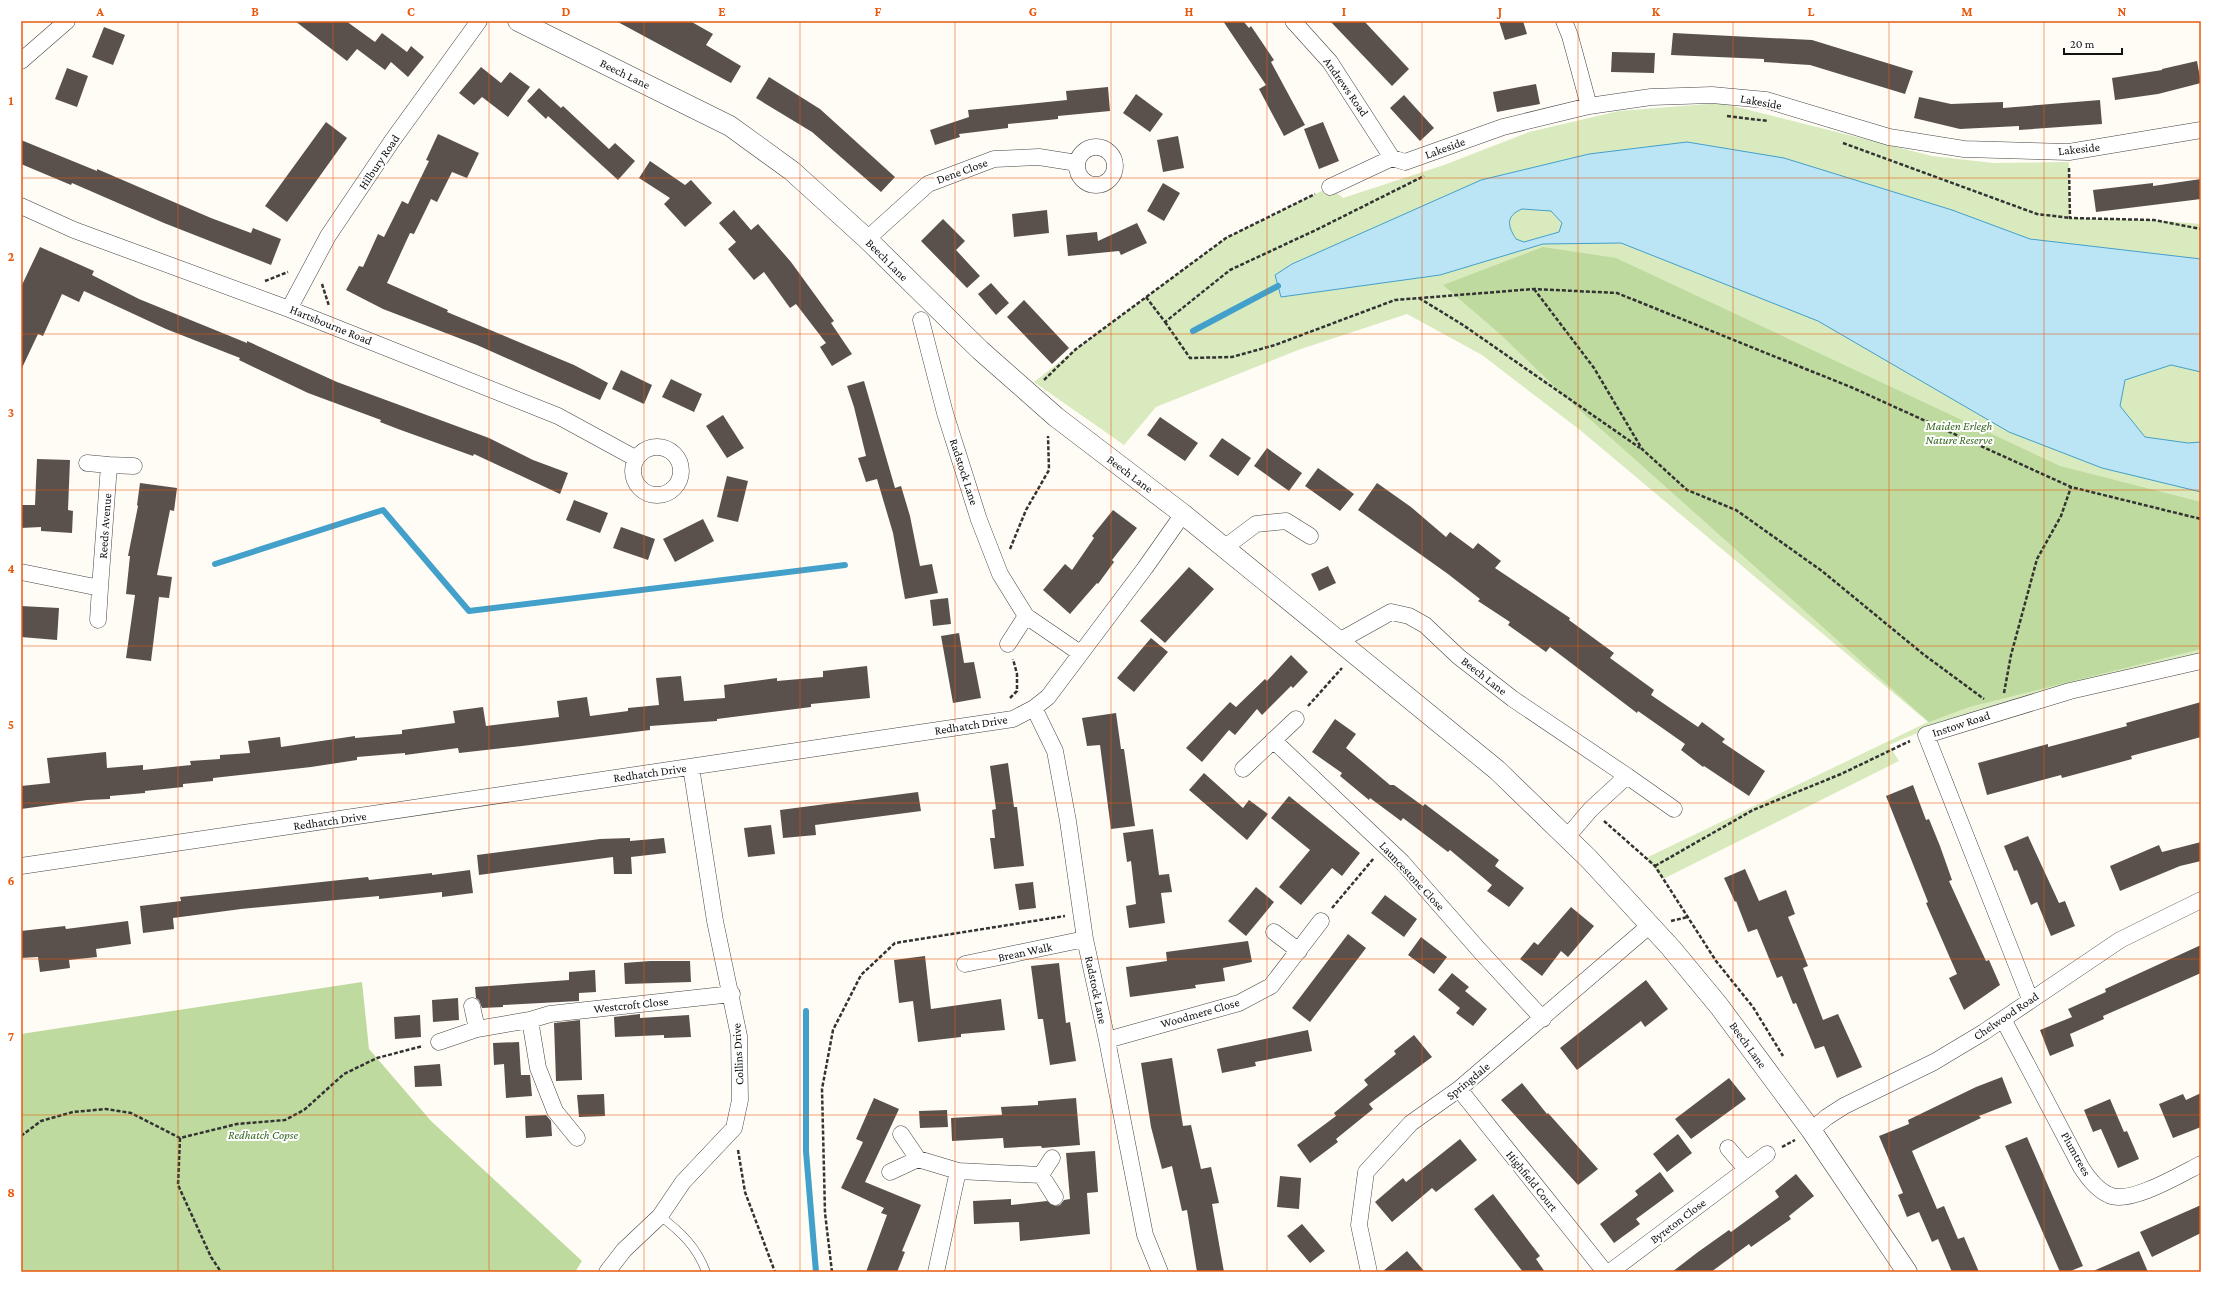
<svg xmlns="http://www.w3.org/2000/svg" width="2222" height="1293" font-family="'Crimson Pro',serif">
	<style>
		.green { fill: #d8eabe }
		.forest { fill: #beda9e }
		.water { fill: #bbe4f5; stroke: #43a0cb; fill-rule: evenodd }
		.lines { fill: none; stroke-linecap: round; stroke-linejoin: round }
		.stream { stroke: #43a0cb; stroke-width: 6 }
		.building { fill: #5a514d }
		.service-casing { stroke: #444; stroke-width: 9 }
		.minor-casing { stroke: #444; stroke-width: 17 }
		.tertiary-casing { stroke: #444; stroke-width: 21 }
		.path { stroke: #333; stroke-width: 2.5; stroke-dasharray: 4 2; stroke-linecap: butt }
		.service { stroke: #fff; stroke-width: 8 }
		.minor { stroke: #fff; stroke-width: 16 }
		.tertiary { stroke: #fff; stroke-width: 20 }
		.grid { fill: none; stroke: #e8590c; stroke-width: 1; stroke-opacity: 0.55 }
		.labels { text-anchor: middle; stroke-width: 4; stroke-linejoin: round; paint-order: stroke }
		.street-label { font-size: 12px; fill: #111; stroke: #fff }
		.park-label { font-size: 12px; font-style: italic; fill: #366921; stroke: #fff }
		.neatline { fill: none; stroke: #e8590c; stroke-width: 1.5 }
		.grid-label { font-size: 13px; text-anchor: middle; font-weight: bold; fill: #e8590c }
	</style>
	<rect width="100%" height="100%" fill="#fffcf5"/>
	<path class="green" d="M1721 103 1932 156 1993 163 2069 162 2070 218 2154 220 2201 224V656C2096 682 1988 701 1889 745L1899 761 1663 879 1646 858 1928 722 1580 430 1482 355 1407 314 1298 350 1156 407 1124 445 1034 382 1076 349 1226 238 1330 187 1343 198 1444 165 1529 132 1619 111Z"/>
	<path class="forest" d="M1543 247 1616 258 2060 466 2201 502V649L1969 707 1929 722 1573 404 1499 333 1443 285Z
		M362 982 369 1049 431 1121 582 1261 575 1272H21V1034Z"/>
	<path class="water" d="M1687 142 1784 158 1952 210 2030 239 2201 259V372L2171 365 2125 380 2120 406 2145 437 2188 443 2201 442V492L2102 468 2009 432 1818 321 1621 243 1543 244 1440 275 1281 297 1275 275 1292 264 1481 180 1589 154ZM1522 209 1551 211 1562 223 1559 232 1524 242 1516 239C1507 225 1506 216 1522 209Z"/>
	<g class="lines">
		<path class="stream" d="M1193 331 1278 286
			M215 564 383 510 469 611 845 565
			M806 1011V1151L816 1272"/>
	</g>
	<path class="building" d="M295 21H346L375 42 382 33 407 52 411 46 424 57 408 77 391 62 385 70 357 49 347 61Z
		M616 21H690L713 34 706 45 741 66 731 83Z
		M1223 21H1243L1249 28 1251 26 1274 60 1271 62 1305 125 1284 136 1259 89 1266 85Z
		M1330 21H1364L1409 69 1392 86Z
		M1499 21H1523L1527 34 1505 40Z
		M104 27 125 35 113 65 92 57Z
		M1673 33 1812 40 1913 71 1905 94 1810 65 1764 62V59L1671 55Z
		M1612 52 1655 53 1654 73 1611 72Z
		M2197 61 2201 83 2158 94 2115 100 2112 78 2162 70V69Z
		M481 67 501 83 510 72 530 87 508 117 482 97 474 105 459 93Z
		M67 68 88 76 77 107 55 99Z
		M769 77 820 109 895 177 881 192 812 132 756 98Z
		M1536 84 1540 104 1497 112 1493 92Z
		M1108 87 1110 111 1058 116V119L1008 124V128L959 134 960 137 935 145 930 130 969 117 968 110 1067 100 1066 91Z
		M539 88 561 108 563 106 609 149 615 143 635 161 618 180 548 116 546 119 527 101Z
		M1136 94 1163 114 1150 132 1123 113Z
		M1404 95 1434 128 1420 141 1390 108Z
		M1919 97 1951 104 2003 102V108L2100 100 2102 124 2019 130V126L1960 129 1914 118Z
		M326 122 347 138 287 222 265 206Z
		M1323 122 1339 161 1319 169 1304 129Z
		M438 134 479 153 467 178 452 172 437 202 431 199 414 234 410 233 387 283 448 310 447 312 574 365 608 383 600 400 477 345 383 309 346 290 359 266 363 267 378 234 384 237 402 201 408 204 429 161 426 160Z
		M1178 136 1184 168 1163 172 1157 140Z
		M21 140 97 171V169L211 218 251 233 253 228 281 239 271 265 164 223 72 183 71 185 21 164Z
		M650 161 685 185 691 180 712 203 685 227 664 204 670 198 639 178Z
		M2201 179V199L2096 212 2093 190 2153 183V186Z
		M1163 183 1180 193 1164 221 1147 211Z
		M734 210 751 230 758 224 791 262 834 321 831 323 852 354 832 366 820 347 826 343 796 304 790 308 764 272 754 280 728 249 736 242 719 223Z
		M1047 210 1049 233 1014 237 1012 214Z
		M943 219 965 241 956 250 980 276 967 288 921 241Z
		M1137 223 1147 243 1121 255 1119 251 1068 256 1066 235 1097 232 1098 241Z
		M40 247 94 271 92 275 139 299 247 343V341L337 382 489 438 533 460 568 473 560 494 474 454 473 456 398 429 380 422 381 420 308 393 239 360 240 358 166 329 84 291 79 302 62 294 43 336 38 334 21 370V287Z
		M991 283 1009 303 996 315 978 294Z
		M1024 300 1069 348 1052 364 1007 317Z
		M621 370 652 385 644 404 612 389Z
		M671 379 702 394 694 412 662 397Z
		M864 381 895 488 901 486 910 516 920 566 932 564 938 593 905 599 893 533 877 479 866 482 858 458 866 456 854 407 847 386Z
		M723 415 744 448 727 458 706 426Z
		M1160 417 1198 443 1185 461 1147 435Z
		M1222 438 1251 458 1238 476 1209 456Z
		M1267 448 1302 473 1289 491 1254 466Z
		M37 459 70 460 68 510 73 511 72 533 41 531V527L21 528V505H35Z
		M1318 468 1354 494 1340 511 1305 486Z
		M727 476 748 481 738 522 717 517Z
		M140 483 177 488 174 511 170 510 157 575 172 577 169 598 159 597 151 661 126 658 135 595 126 594 130 556H128L138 506 137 505Z
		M1377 483 1411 507 1446 537 1450 532 1473 549 1478 543 1501 561 1495 568 1570 618 1569 620 1614 653 1610 658 1654 690 1651 695 1698 727 1702 722 1725 739 1722 742 1765 771 1749 796 1704 766 1703 767 1681 750 1685 744 1638 711 1637 713 1550 647 1546 652 1508 625 1510 622 1478 601 1480 599 1448 574 1358 510Z
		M574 500 608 513 600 533 566 520Z
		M1113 510 1137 528 1112 560 1114 562 1098 584 1097 583 1070 614 1043 590 1065 564 1072 570 1094 538 1092 536Z
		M703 519 714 541 675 562 663 539Z
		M621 527 655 539 648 560 613 548Z
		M1328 566 1336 583 1319 591 1311 574Z
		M1189 567 1214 589 1165 643 1140 621Z
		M948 598 951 624 933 626 930 600Z
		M21 606 59 608 57 640 21 637Z
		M959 633 964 663 974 662 981 698 953 703 941 636Z
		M1151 638 1168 652 1134 692 1117 678Z
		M1291 655 1308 672 1293 688 1291 686 1262 715 1257 709 1235 735 1229 730 1202 762 1186 748 1230 702 1236 707 1265 679 1267 681Z
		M867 666 870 698 811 704V707L717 719V721L650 726V730L522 746 459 753 458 748 405 755V753L357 757V760L311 767 213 778V781L183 784V787L145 791V793L110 796V799L87 800 21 809V786L50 783 47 758 106 752 107 768 143 765V770L191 765 190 761 220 759V755L250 753 248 741 280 737 281 747 355 736V738L402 734V730L455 723 453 711 483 707 486 726 559 717 557 701 587 697 590 716 628 711V708L659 705 656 678 681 676 684 701 725 698 724 685 777 678V681L823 677V671Z
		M2201 702V737L2131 756 2132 759 2099 768 2062 778 2061 775 1987 795 1978 763 2048 744V747L2086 737 2127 726 2126 723Z
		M1116 713 1121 749H1124L1135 826 1111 829 1100 745 1087 746 1082 718Z
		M1335 719 1356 734 1346 748 1390 785H1394L1423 806 1425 804 1499 860 1495 866 1524 888 1509 907 1487 891 1492 885 1450 850 1448 852 1403 818 1401 821 1370 798 1369 800 1340 776 1342 773 1312 752Z
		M1008 763 1014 807H1017L1024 866 994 869 990 838H995L992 810 996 809 990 766Z
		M1204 773 1243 808 1249 800 1268 814 1247 840 1189 790Z
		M1913 785 1926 820 1929 819 1940 846 1952 880 1949 881 1965 916 1986 961 1989 960 2000 985 1964 1010 1949 978 1957 974 1926 903 1928 902 1886 796Z
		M918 792 921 811 815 825 816 835 783 838 780 810Z
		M1289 796 1360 853 1342 876 1332 868 1301 905 1279 887 1310 850 1271 818Z
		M771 825 775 854 748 857 744 828Z
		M1153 829 1159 875 1169 874 1172 892 1161 893 1165 923 1129 928 1126 906 1136 904 1131 861 1127 862 1123 833Z
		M2028 836 2059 903 2065 901 2075 926 2051 936 2037 902 2031 905 2017 870 2014 871 2004 846Z
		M630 838V841L664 838 666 853 631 857 632 874H614L613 857 479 875 477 855 600 839Z
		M2201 842V861L2180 866 2120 891 2110 866 2159 845 2162 852Z
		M1745 869 1759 901 1786 890 1795 914 1788 917 1808 966 1803 968 1823 1020 1838 1014 1862 1067 1837 1078 1824 1046 1815 1049 1796 1003 1793 1004 1782 976 1777 978 1757 929 1748 932 1736 901 1735 902 1724 878Z
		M470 870 473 893 442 897V892L379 899V896L241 909 173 918 174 929 143 933 140 906 181 901 180 897 368 877 369 880 432 873V875Z
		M1033 882 1036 908 1019 910 1015 884Z
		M1256 887 1274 902 1246 936 1228 921Z
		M1385 895 1417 919 1404 937 1371 913Z
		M1571 907 1594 926 1568 957 1561 951 1542 976 1520 959 1534 942 1538 945Z
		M128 921 131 944 96 949 97 957 69 960 70 968 40 972 38 957 21 958V931L65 926 66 929Z
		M1348 934 1366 948 1310 1022 1292 1008Z
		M1421 937 1447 957 1434 974 1408 955Z
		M1248 941 1252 962 1223 968 1225 981 1195 985 1196 988 1130 997 1126 967 1167 961 1166 952Z
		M2201 945V973L2103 1016 2104 1019 2070 1034 2074 1046 2050 1056 2040 1030 2072 1017 2068 1009 2106 992 2105 989Z
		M925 956 931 1009 1001 999 1005 1030 961 1034V1037L918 1042 913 1001 899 1003 894 960Z
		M650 961H690L691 982 625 984 624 963Z
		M1059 963 1066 1023 1070 1022 1076 1061 1050 1065 1043 1019H1038L1031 966Z
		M595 970 596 992 579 993V1001L503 1005V1007L482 1008 479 1000 476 998 475 987 569 980V972Z
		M1452 973 1469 987 1465 991 1487 1009 1473 1026 1456 1013 1460 1008 1438 990Z
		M1646 980 1668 1009 1645 1027 1641 1021 1577 1070 1560 1048Z
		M458 998 459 1020 433 1022 432 1000Z
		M640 1014V1018L689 1015 691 1037 664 1038V1035L615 1037 614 1017Z
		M420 1015 421 1037 395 1039 394 1017Z
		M580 1020 582 1080 556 1081 554 1023Z
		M1308 1030 1312 1051 1255 1062 1256 1066 1222 1073 1217 1049Z
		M1414 1035 1432 1057 1369 1104 1373 1109 1336 1139 1338 1142 1310 1163 1297 1145 1336 1116 1334 1113 1368 1085 1364 1080 1396 1054 1394 1051Z
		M519 1042 521 1075H530L532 1096 506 1098 504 1064 494 1065 493 1043Z
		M1172 1058 1183 1126 1191 1125 1201 1169 1211 1167 1219 1203 1212 1204 1224 1272H1197L1187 1210 1182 1211 1172 1166 1162 1169 1151 1127 1141 1063Z
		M440 1064 442 1086 415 1087 414 1066Z
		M2002 1077 2012 1103 1979 1116 1981 1118 1912 1151 1937 1209 1944 1206 1958 1239 1964 1237 1979 1272H1952L1938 1239 1932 1242 1919 1212 1907 1217 1898 1195 1903 1193 1879 1136 1909 1124 1908 1120 1976 1087Z
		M1729 1078 1746 1099 1691 1139 1675 1119Z
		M1522 1083 1547 1114 1548 1113 1598 1169 1578 1185 1501 1100Z
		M2201 1093V1127L2173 1138 2159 1104 2183 1094 2186 1100Z
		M604 1094 605 1116 579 1117 577 1095Z
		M874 1098 899 1109 865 1182 921 1205 902 1251 905 1252 897 1272H866L887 1215 881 1213 884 1208 841 1188 863 1142 856 1139Z
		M1076 1098 1080 1145 1042 1148 1041 1146 1004 1148 1003 1138 952 1141 951 1118 1002 1115 1001 1107 1038 1105V1101Z
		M2110 1099 2124 1132 2127 1131 2139 1159 2118 1168 2101 1129 2093 1132 2084 1110Z
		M947 1110 948 1127 920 1128 919 1111Z
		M546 1115 551 1121 552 1136 526 1138 525 1116Z
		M1678 1134 1692 1153 1667 1172 1653 1154Z
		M2027 1137 2083 1266 2068 1272H2060L2005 1146Z
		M1460 1139 1477 1160 1436 1192 1432 1188 1392 1222 1375 1202 1403 1178 1406 1182Z
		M1095 1151 1098 1192 1087 1193 1090 1234 1020 1241 1019 1222 974 1224 973 1201 1011 1199V1205L1047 1201 1055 1206 1060 1205 1064 1200 1070 1199 1066 1153Z
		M1660 1172 1674 1191 1636 1219 1640 1224 1614 1243 1600 1224 1638 1195 1635 1191Z
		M1796 1174 1814 1196 1789 1216 1791 1219 1751 1247 1749 1244 1711 1272H1672L1698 1252 1729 1230 1731 1232 1779 1197 1775 1191Z
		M1280 1176 1301 1178 1299 1209 1277 1207Z
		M1493 1194 1540 1256 1536 1259 1545 1272H1523L1474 1209Z
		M2201 1205V1233L2152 1257 2140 1232Z
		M1302 1224 1325 1251 1310 1263 1287 1236Z
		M1407 1251 1425 1272H1382Z
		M2139 1251 2148 1272H2091L2130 1255Z"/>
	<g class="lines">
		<g class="service-casing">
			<path id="service" d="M660 1216C681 1232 697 1247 706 1272"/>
		</g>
		<g class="minor-casing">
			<path id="minor" d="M1293 21 1330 62 1392 158
				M1564 21 1570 36 1589 106
				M21 61 67 21
				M1077 166a19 19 0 1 1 38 0a19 19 0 1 1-38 0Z
				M1330 187 1392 158 1405 162 1503 127 1589 106 1651 97 1712 95 1766 100 1889 137 1964 149 2069 152 2201 130
				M21 206 74 230 289 309 558 416 635 458
				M867 239 928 184 994 159 1039 157 1077 163
				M289 309 328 236 392 141 479 21
				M921 320 945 413 979 520 1000 574 1026 616 1080 653
				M633 471a24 24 0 1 1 48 0a24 24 0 1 1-48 0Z
				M109 465 134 466
				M1224 548 1256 524 1286 521 1310 536
				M21 572 100 588 109 465 87 463
				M98 620 100 588
				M1339 641 1391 612 1409 616 1425 625 1459 657 1513 699 1627 776 1591 809 1567 837
				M1008 644 1026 616
				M1034 708 1055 751 1068 821 1085 939 1107 1040 1145 1235 1160 1272
				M1273 740 1402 862 1480 951 1543 1019
				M1243 769 1296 719
				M1627 776 1674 809
				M21 866 1013 719 1034 708 1048 697 1145 568 1183 514
				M1274 932 1299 951
				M965 964 1085 939
				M2030 999 1926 735 2070 691 2201 661
				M472 1006 477 1029
				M2003 1019 2081 1167C2088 1178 2097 1190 2109 1195 2130 1205 2181 1174 2201 1164
				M530 1020 538 1068 555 1111 577 1138
				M1107 1040 1239 1003 1271 986 1321 921
				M439 1042 477 1029 530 1020 550 1014 732 994
				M1459 1089 1605 1272
				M1811 1130 1827 1117 1844 1106 1934 1062 1984 1032 2120 940 2201 900
				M901 1134 918 1159
				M1728 1148 1746 1169
				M958 1171 1041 1175 1055 1197
				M890 1172 918 1159 958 1171 936 1272
				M1041 1175 1052 1158
				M607 1272 624 1250 660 1216 683 1182 734 1128 740 1100 739 1036 715 921 691 767
				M1369 1272 1359 1225 1366 1172 1411 1123 1459 1089 1649 926
				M1610 1272 1767 1154"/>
		</g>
		<g class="tertiary-casing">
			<path id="tertiary" d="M518 21 730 126 792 171 867 239 980 350 1056 417 1183 514 1497 770 1589 859 1671 948 1719 1006 1811 1130 1907 1272"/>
		</g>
		<path class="path" d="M1727 116 1768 121
			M1843 143 2037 214 2070 218
			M2069 168 2070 218 2154 220 2201 229
			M265 281 288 272
			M322 284 329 306
			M1534 289 1594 368 1642 449 1687 490 1736 510 1822 571 1923 654 1984 699
			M1146 297 1165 322 1230 270 1318 229 1424 176
			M1419 298 1463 325 1640 448
			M1165 322 1190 358 1232 357 1275 345 1395 300 1534 289 1617 293 1853 388 2071 487 2201 519
			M1044 380 1076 349 1226 238 1315 194
			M1010 549 1026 510 1049 470 1048 436
			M2004 693 2011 655 2037 559 2061 516 2071 487
			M1010 698 1017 691V674L1013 659
			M1308 706 1342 668
			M1604 821 1655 866 1716 961 1753 1007 1783 1056
			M1655 866 1753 810 1841 774 1910 741
			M1332 908 1374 858
			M1671 921 1688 917
			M21 1136 41 1121 73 1112 106 1109 131 1113 180 1138 237 1124 285 1120 304 1110 344 1074 377 1058 423 1046
			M180 1138 178 1185 211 1257 221 1272
			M1782 1147 1795 1140
			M738 1150 745 1192 775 1272
			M832 1272 825 1213 822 1089 833 1030 861 975 895 943 1065 916"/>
		<use href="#service" class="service"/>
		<use href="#minor" class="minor"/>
		<use href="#tertiary" class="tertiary"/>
	</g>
	<path class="grid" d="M178 21V1272M333 21V1272M489 21V1272M644 21V1272M800 21V1272M955 21V1272M1111 21V1272M1267 21V1272M1422 21V1272M1578 21V1272M1733 21V1272M1889 21V1272M2044 21V1272M21 178H2201M21 334H2201M21 490H2201M21 646H2201M21 803H2201M21 959H2201M21 1115H2201"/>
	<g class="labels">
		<g class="street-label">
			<text transform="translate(625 74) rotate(26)" y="4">Beech Lane</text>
			<text transform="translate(1346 87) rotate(55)" y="4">Andrews Road</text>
			<text transform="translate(1761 102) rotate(10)" y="4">Lakeside</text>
			<text transform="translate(1445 148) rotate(-20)" y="4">Lakeside</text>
			<text transform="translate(2079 149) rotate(-6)" y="4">Lakeside</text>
			<text transform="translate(379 162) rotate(-56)" y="4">Hilbury Road</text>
			<text transform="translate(962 171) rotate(-20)" y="4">Dene Close</text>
			<text transform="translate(887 260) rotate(45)" y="4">Beech Lane</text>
			<text transform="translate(331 325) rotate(22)" y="4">Hartsbourne Road</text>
			<text transform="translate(964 472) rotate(72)" y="4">Radstock Lane</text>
			<text transform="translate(1130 474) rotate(37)" y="4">Beech Lane</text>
			<text transform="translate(105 526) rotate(-86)" y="4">Reeds Avenue</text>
			<text transform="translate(1484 676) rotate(38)" y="4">Beech Lane</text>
			<text transform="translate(1961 724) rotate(-18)" y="4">Instow Road</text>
			<text transform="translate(971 725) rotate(-9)" y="4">Redhatch Drive</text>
			<text transform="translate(650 773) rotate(-8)" y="4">Redhatch Drive</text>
			<text transform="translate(330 821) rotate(-8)" y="4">Redhatch Drive</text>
			<text transform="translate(1412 876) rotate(47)" y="4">Launcestone Close</text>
			<text transform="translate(1025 952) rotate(-12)" y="4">Brean Walk</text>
			<text transform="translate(1096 990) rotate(78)" y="4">Radstock Lane</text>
			<text transform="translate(631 1005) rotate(-6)" y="4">Westcroft Close</text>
			<text transform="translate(1200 1013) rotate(-16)" y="4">Woodmere Close</text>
			<text transform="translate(2006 1016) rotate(-34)" y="4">Chelwood Road</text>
			<text transform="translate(1748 1045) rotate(54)" y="4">Beech Lane</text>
			<text transform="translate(738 1054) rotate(-93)" y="4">Collins Drive</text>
			<text transform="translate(1468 1081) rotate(-39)" y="4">Springdale</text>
			<text transform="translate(2076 1154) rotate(61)" y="4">Plumtrees</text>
			<text transform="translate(1532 1181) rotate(51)" y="4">Highfield Court</text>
			<text transform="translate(1678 1221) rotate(-37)" y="4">Byreton Close</text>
		</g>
		<g class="park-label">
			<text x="1959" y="430">Maiden Erlegh<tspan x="1959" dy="14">Nature Reserve</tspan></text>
			<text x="263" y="1139">Redhatch Copse</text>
		</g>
	</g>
	<rect width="2222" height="1293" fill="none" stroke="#ffffff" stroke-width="44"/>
	<path d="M2064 48v6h58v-6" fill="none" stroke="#111111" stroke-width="2"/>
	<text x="2070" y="48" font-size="12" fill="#111111" stroke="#ffffff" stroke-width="3" paint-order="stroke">20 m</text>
	<rect x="22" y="22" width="2178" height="1249" class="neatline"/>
	<g class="grid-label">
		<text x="100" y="16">A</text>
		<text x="255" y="16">B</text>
		<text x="411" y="16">C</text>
		<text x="566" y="16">D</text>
		<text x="722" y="16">E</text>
		<text x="878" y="16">F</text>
		<text x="1033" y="16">G</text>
		<text x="1189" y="16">H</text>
		<text x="1344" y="16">I</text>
		<text x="1500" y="16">J</text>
		<text x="1656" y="16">K</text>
		<text x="1811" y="16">L</text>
		<text x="1967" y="16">M</text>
		<text x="2122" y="16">N</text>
		<text x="11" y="105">1</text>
		<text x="11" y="261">2</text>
		<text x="11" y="417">3</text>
		<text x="11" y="573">4</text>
		<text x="11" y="729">5</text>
		<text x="11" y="885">6</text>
		<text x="11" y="1041">7</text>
		<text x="11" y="1197">8</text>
	</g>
</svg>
